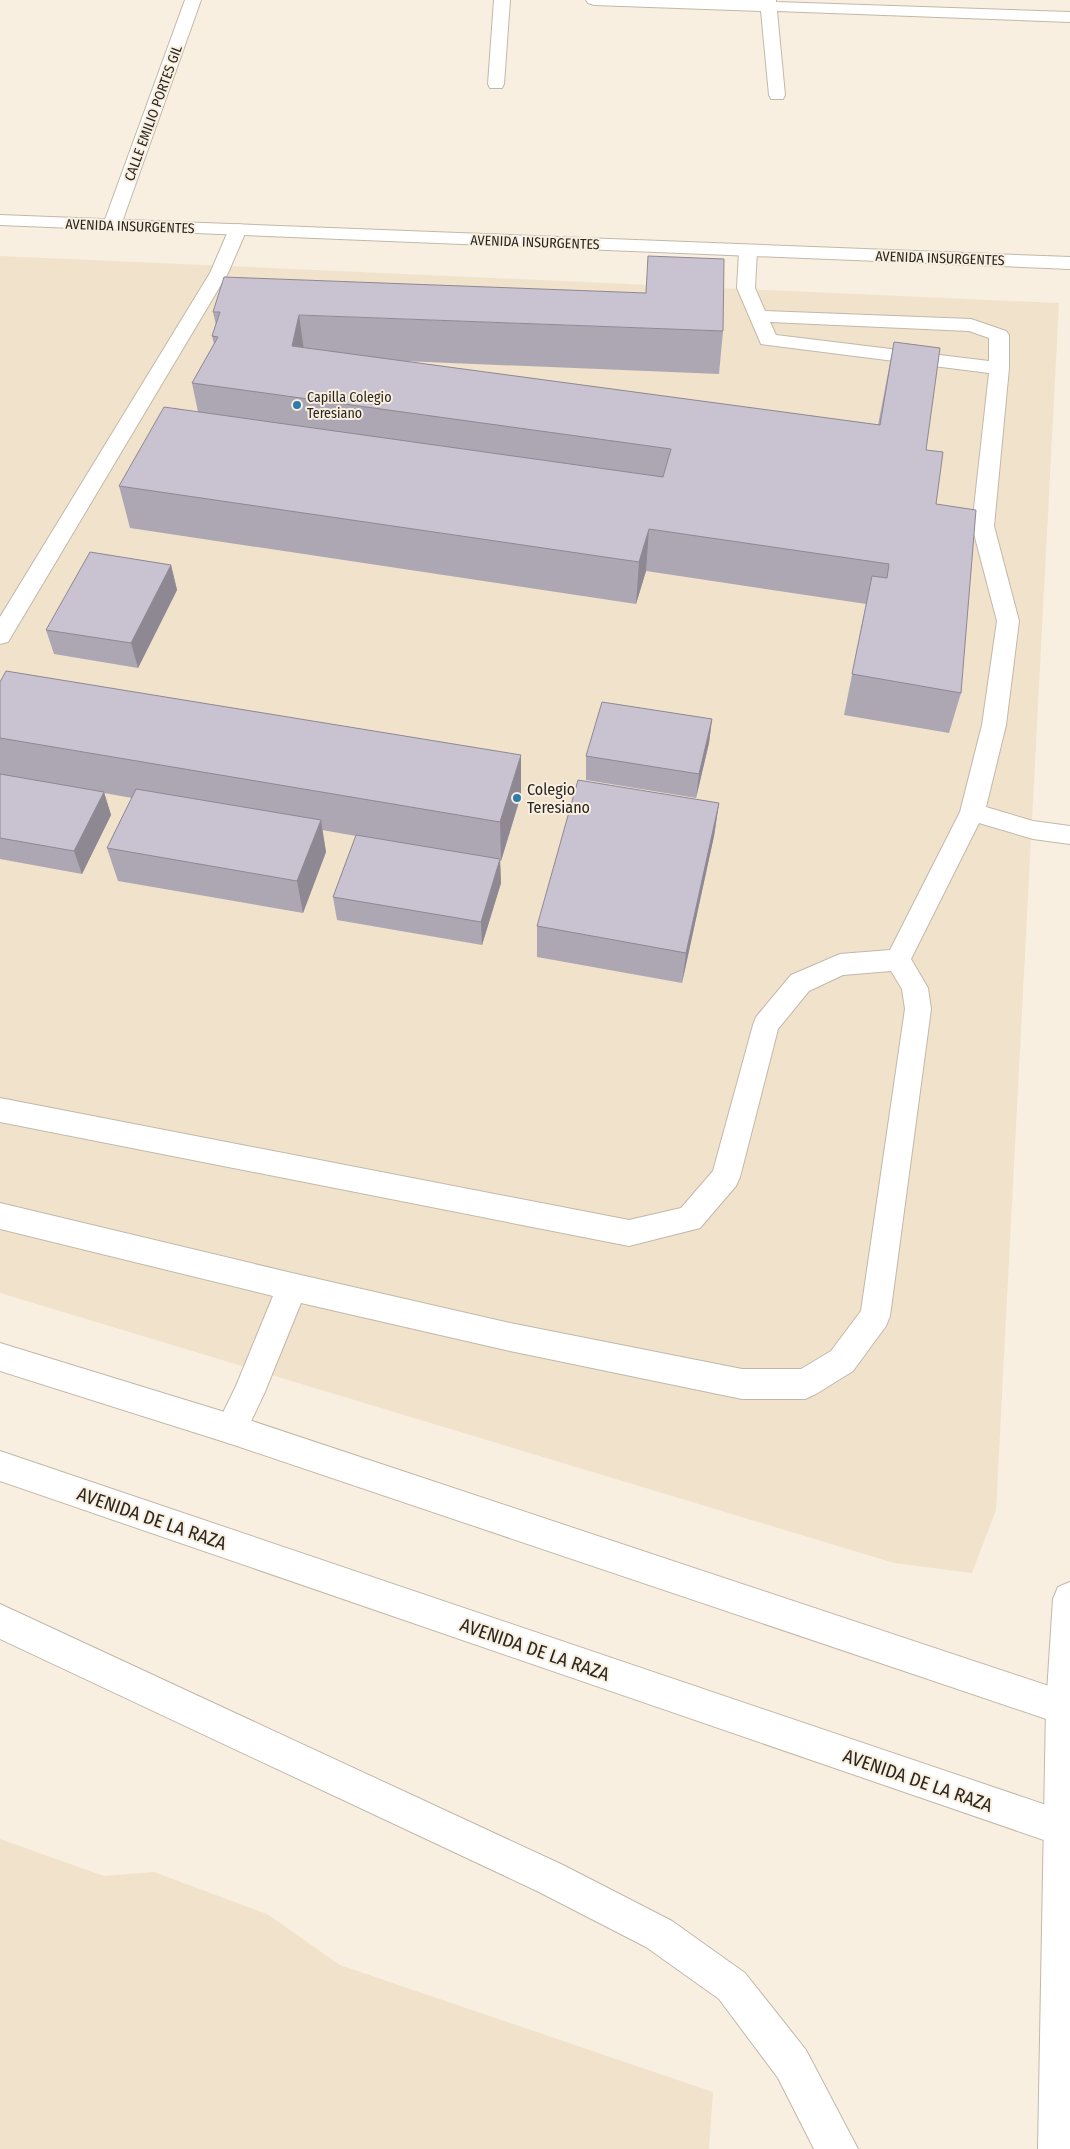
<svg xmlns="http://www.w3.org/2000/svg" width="1070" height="2149" font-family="'Fira Sans Condensed',sans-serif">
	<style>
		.built { fill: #f1e2cc }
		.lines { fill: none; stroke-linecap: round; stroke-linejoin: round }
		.lane-casing { stroke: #c2b8a9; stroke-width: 2 }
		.street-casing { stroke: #c2b8a9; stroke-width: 2 }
		.secondary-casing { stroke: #c2b8a9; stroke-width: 2 }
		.primary-casing { stroke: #c2b8a9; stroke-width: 2 }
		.lane { fill: #fff; fill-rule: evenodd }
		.street { fill: #fff; fill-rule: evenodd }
		.secondary { fill: #fff; fill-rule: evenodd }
		.primary { fill: #fff; fill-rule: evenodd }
		.wall { fill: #ada7b4 }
		.shaded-wall { fill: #8d8892 }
		.building { fill: #c9c2d1; stroke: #8d8892 }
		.poi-dot { fill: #2d7cae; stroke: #f9efe0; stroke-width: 2 }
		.labels { text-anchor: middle; stroke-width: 4; stroke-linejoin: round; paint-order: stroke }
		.far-street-label { font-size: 14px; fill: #2a2620; stroke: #f9efe0 }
		.far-poi-label { font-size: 14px; fill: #2a2620; stroke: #f9efe0; text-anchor: start }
		.poi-label { font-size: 16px; fill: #2a2620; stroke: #f9efe0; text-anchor: start }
		.near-street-label { font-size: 19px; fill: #2a2620; stroke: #f9efe0 }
	</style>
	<rect width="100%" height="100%" fill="#f9efe0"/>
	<path class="built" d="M0 256 1059 303 996 1510 972 1573 894 1563 0 1293Z
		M0 1839 104 1876 154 1872 267 1914 340 1965 713 2092 709 2149H0Z"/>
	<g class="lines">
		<g class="lane-casing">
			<path id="lane" d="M238 224 244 225 247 229 228 273 8 642 0 644V617L210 273 229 229 232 225Z
				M748 245 754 247 757 251 755 288 765 311 971 319 1006 331 1009 335V368L994 526 1019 621 1006 725 986 807 1033 821 1070 826V844L1033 839 979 823 911 959 928 988 931 1009 890 1316 886 1326 853 1371 816 1394 805 1399H742L510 1351 301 1303 264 1394 242 1440 231 1444 220 1440 215 1429 236 1386 273 1296 0 1229V1203L292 1273 510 1323 742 1369H801L831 1351 861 1311 905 1009 902 989 891 971 843 975 809 991 778 1029 740 1177 736 1186 700 1228 629 1246 0 1122V1098L629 1220 681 1208 713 1171 753 1025 756 1017 791 975 840 954 890 950 960 812 982 725 997 621 972 526 989 373 761 344 737 288 739 251 742 247ZM770 322 969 331 989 338V361L776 335Z
				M0 1604 563 1865 672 1921 745 1973 806 2050 858 2149H814L778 2078 719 1999 646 1947 537 1891 0 1639Z"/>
		</g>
		<g class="street-casing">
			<path id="street" d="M185 0H201L121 225 118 229 112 230 106 229 103 225Z
				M494 0H510L504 84 502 88H490L488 84Z
				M586 0H776V2L1070 12V22L777 11 785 95 783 99H771L769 95 761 11 594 5 588 3Z"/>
		</g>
		<g class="secondary-casing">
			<path id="secondary" d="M0 215 1070 257V269L0 225Z
				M0 1343 231 1414 1070 1693V1727L231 1444 0 1371Z
				M0 1451 1070 1813V1849L0 1481Z"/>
		</g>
		<g class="primary-casing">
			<path id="primary" d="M1070 1582V2149H1038L1046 1708 1053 1599 1058 1587Z"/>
		</g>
		<use href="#lane" class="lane"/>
		<use href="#street" class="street"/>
		<use href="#secondary" class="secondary"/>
		<use href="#primary" class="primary"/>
	</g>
	<path class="wall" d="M213 312 723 331 719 374 403 361 878 425 894 342 926 450 936 504 961 693 949 733 844 715 866 604 646 571 636 604 130 528 119 486 198 412 192 383 214 344 212 336 216 325Z
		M171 565 177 590 138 668 54 654 46 630Z
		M0 682 521 795 501 861H500L501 883 482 945 337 920 333 897 356 836 322 830 326 852 303 913 118 881 107 848 132 798 104 793 111 815 82 874 0 859Z
		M712 719 709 743 696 798 586 780V756Z
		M719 803 714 836 682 983 537 957V926Z"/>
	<path class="shaded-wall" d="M299 315 305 358 292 346Z
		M649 529 646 571 636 604 639 562Z
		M171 565 177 590 138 668 131 643Z
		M712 719 709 743 696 798 699 774Z
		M521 755V795L501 861 500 822Z
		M104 792 111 815 82 874 74 851Z
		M719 803 714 836 682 983 686 953Z
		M321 820 326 852 303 913 297 881Z
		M500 859 501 883 482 945 481 922Z"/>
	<path class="building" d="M648 256 724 259 723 331 299 315 292 346 880 425 894 342 940 348 926 450 943 452 936 504 976 510 961 693 852 674 872 576 887 578 889 564 649 529 639 562 119 486 164 407 663 477 671 449 192 383 218 337 212 336 220 312H213L224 277 646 293Z
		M90 552 171 565 131 643 46 630Z
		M6 671 521 755 500 822 0 738V682Z
		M602 702 712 719 699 774 586 756Z
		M0 774 104 792 74 851 0 838Z
		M578 780 719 803 686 953 537 926Z
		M136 789 321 820 297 881 107 848Z
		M356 835 500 859 481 922 333 897Z"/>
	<g class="poi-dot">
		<circle cx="297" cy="405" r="5"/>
		<circle cx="517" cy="798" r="5"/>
	</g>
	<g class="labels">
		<g class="far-street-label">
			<text transform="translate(153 113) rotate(-70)" y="5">CALLE EMILIO PORTES GIL</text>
			<text transform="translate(130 226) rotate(2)" y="5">AVENIDA INSURGENTES</text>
			<text transform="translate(535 242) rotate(2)" y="5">AVENIDA INSURGENTES</text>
			<text transform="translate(940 258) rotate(2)" y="5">AVENIDA INSURGENTES</text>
		</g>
		<g class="far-poi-label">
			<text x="307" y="402">Capilla Colegio<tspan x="307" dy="16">Teresiano</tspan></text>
		</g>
		<g class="poi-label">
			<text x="527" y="795">Colegio<tspan x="527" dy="18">Teresiano</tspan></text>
		</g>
		<g class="near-street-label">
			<text transform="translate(152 1518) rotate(19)" y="7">AVENIDA DE LA RAZA</text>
			<text transform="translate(535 1649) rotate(19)" y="7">AVENIDA DE LA RAZA</text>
			<text transform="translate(918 1780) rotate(19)" y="7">AVENIDA DE LA RAZA</text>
		</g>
	</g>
</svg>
